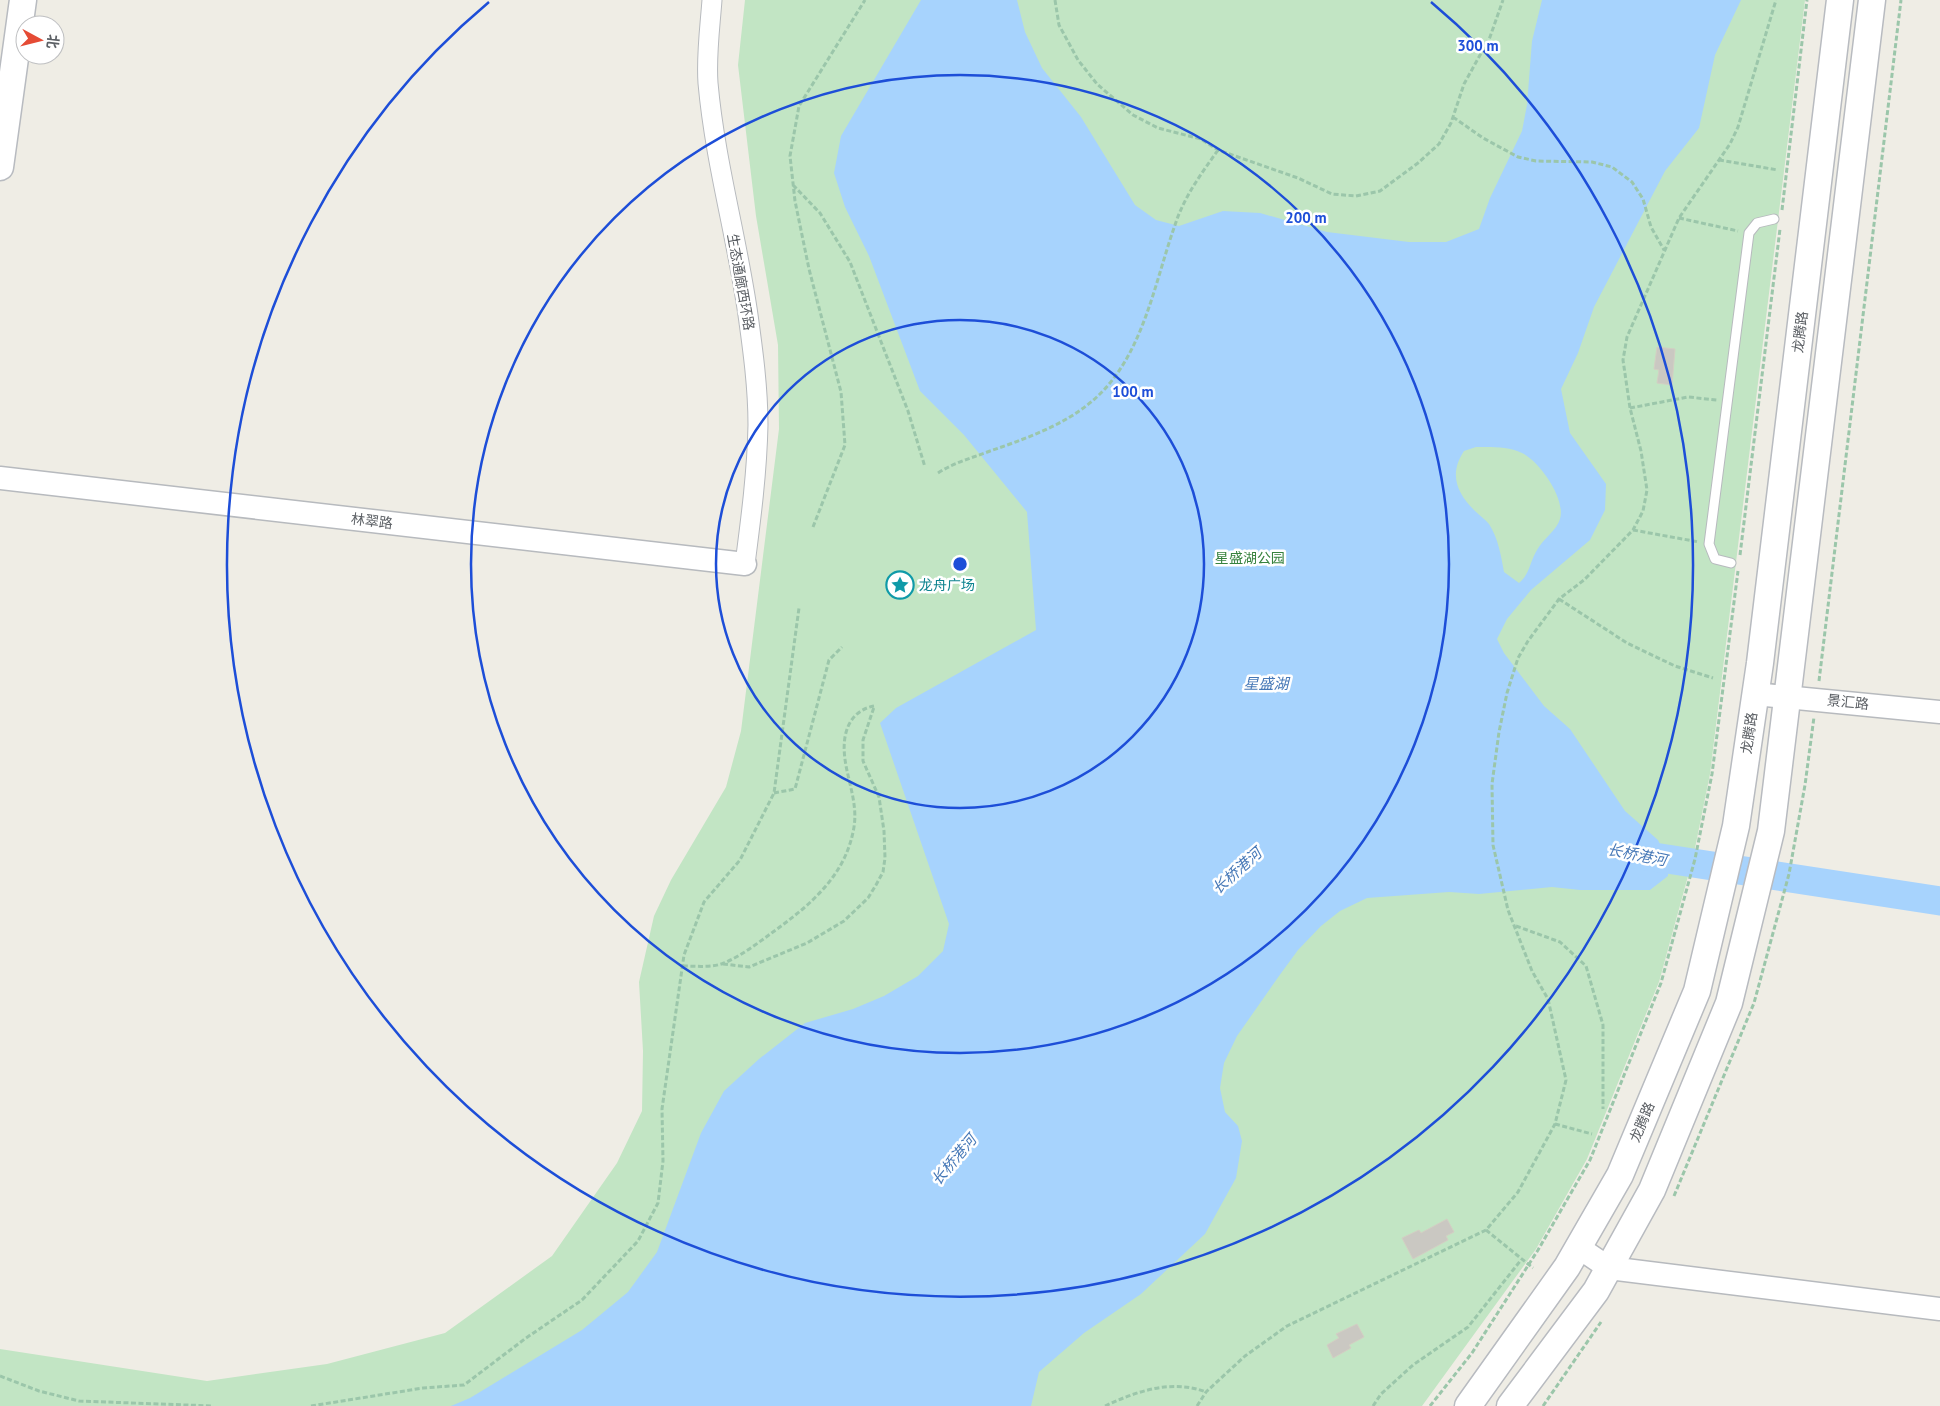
<svg xmlns="http://www.w3.org/2000/svg" width="1940" height="1406" font-family="'PT Sans','Noto Sans SC',sans-serif">
	<style>
		.green { fill: #c2e5c4 }
		.water { fill: #a7d3fd; fill-rule: evenodd }
		.lines { fill: none; stroke-linecap: round; stroke-linejoin: round }
		.river { stroke: #a7d3fd; stroke-width: 29 }
		.building { fill: #cac8c2; stroke: #d3cfc3 }
		.service-casing { stroke: #b7babe; stroke-width: 11 }
		.minor-casing { stroke: #b7babe; stroke-width: 21 }
		.tertiary-casing { stroke: #b7babe; stroke-width: 25 }
		.secondary-casing { stroke: #b8bbc0; stroke-width: 29 }
		.path { stroke: #9bc6aa; stroke-width: 3; stroke-dasharray: 5 2.5; stroke-linecap: butt }
		.service { stroke: #fff; stroke-width: 9 }
		.minor { stroke: #fff; stroke-width: 19 }
		.tertiary { stroke: #fff; stroke-width: 22 }
		.secondary { stroke: #fff; stroke-width: 26 }
		.ring { fill: none; stroke: #1d4ed8; stroke-width: 2.5 }
		.labels { text-anchor: middle; stroke-width: 5; stroke-linejoin: round; paint-order: stroke }
		.street-label { font-size: 14px; fill: #5c6065; stroke: #fff }
		.park-label { font-size: 14px; fill: #37823e; stroke: #fff }
		.culture-label { font-size: 14px; fill: #0d838f; stroke: #fff; text-anchor: start }
		.water-label { font-size: 15px; font-style: italic; fill: #4678b7; stroke: #fff }
		.centre { fill: #1d4ed8; stroke: #fff; stroke-width: 2.5 }
		.ring-label { font-size: 15px; text-anchor: middle; font-weight: bold; fill: #1d4ed8; stroke: #fff; stroke-width: 5; stroke-linejoin: round; paint-order: stroke }
	</style>
	<rect width="100%" height="100%" fill="#efede5"/>
	<path class="green" d="M745 0H1805L1710 774 1693 858 1659 982 1587 1159 1536 1249 1422 1406H0V1349L207 1381 327 1364 445 1333 552 1256 617 1163 642 1111 643 1051 639 982 654 916 671 880 726 787 741 731 779 429 778 345 756 216 738 65Z"/>
	<path class="water" d="M921 0H1017L1025 32 1042 68 1081 117 1135 205 1156 220 1179 226 1223 211 1260 213 1327 232 1409 242H1446L1479 229 1490 198 1522 131 1527 105 1532 41 1542 0H1741L1715 55 1699 128 1665 171 1594 307 1578 353 1561 389 1570 433 1606 484 1605 510 1590 540 1531 590 1507 619 1497 639 1504 653 1544 706 1570 729 1625 811 1658 840 1668 861V876L1650 890H1580L1552 887 1479 894 1449 892 1367 898 1340 911 1321 926 1298 950 1279 976 1237 1036 1224 1063 1220 1088 1225 1112 1238 1126 1242 1141 1236 1178 1205 1234 1141 1294 1084 1333 1039 1372 1031 1406H451L470 1398 582 1330 628 1292 657 1252 701 1133 724 1091 759 1059 805 1023 853 1009 884 996 918 976 943 951 949 924 880 723 896 708 1036 630 1027 512 964 435 920 391 869 256 845 207 834 173 841 136ZM1476 447C1491 447 1508 446 1522 453 1540 462 1566 499 1560 519 1557 530 1543 539 1537 550 1530 561 1530 574 1519 583L1504 572C1501 555 1498 538 1489 524 1485 519 1479 515 1475 511 1456 492 1449 474 1464 451Z"/>
	<g class="lines">
		<path class="river" d="M1628 853 1940 901"/>
	</g>
	<path class="building" d="M1657 347 1675 349 1672 385 1657 383 1659 370 1654 369Z
		M1447 1219 1454 1232 1446 1236 1448 1240 1413 1259 1402 1238 1419 1230 1421 1233Z
		M1357 1324 1364 1337 1349 1345 1351 1348 1333 1358 1327 1345 1339 1338 1336 1334Z"/>
	<g class="lines">
		<g class="service-casing">
			<path id="service" d="M1731 563 1715 559 1709 544 1749 233 1757 223 1774 219"/>
		</g>
		<g class="minor-casing">
			<path id="minor" d="M712 0C710 27 706 56 708 83 715 162 737 237 748 315 753 351 758 388 758 425 757 472 751 518 745 564"/>
		</g>
		<g class="tertiary-casing">
			<path id="tertiary" d="M0 478 745 564
				M1755 694 1940 712
				M1578 1247 1609 1268 1940 1309"/>
		</g>
		<g class="secondary-casing">
			<path id="secondary" d="M0 167 23 0
				M1468 1406 1567 1267 1620 1175 1697 991 1736 826 1760 663 1840 0
				M1510 1406 1596 1291 1652 1190 1729 1003 1771 831 1872 0"/>
		</g>
		<path class="path" d="M1055 0 1059 25 1078 60 1097 84 1133 115 1158 128 1201 139 1218 150 1298 178 1332 194 1356 196 1380 191 1418 163 1439 144 1451 123 1464 84 1490 37 1503 0
			M1453 117 1483 138 1518 157 1536 161 1592 162 1612 167 1632 182 1643 199 1651 227 1664 250
			M1719 160 1778 170
			M793 185 820 213 850 262 908 411 925 467
			M1782 210 1807 0
			M1679 218 1738 231
			M1630 408 1688 397 1717 400
			M938 473C955 462 972 458 990 451 1022 440 1059 427 1086 406 1142 364 1153 287 1175 225 1184 197 1201 174 1218 150
			M813 527 845 445 841 392 809 269 795 201 790 156 799 106 865 0
			M1633 530 1699 542
			M1740 555 1780 229
			M1559 599 1627 643 1675 666 1713 678
			M1819 681 1901 0
			M774 793 795 789 829 660 842 647
			M1516 926 1560 942 1586 966 1603 1025V1109
			M723 964 749 967 807 943 844 921 868 898 876 885 883 872 885 858 884 831 879 797 863 761V740L874 707
			M683 966C695 966 712 968 724 963 741 956 758 943 773 932 810 905 846 876 854 827 859 796 840 767 845 737 848 720 858 709 874 706
			M1555 1124 1592 1134
			M1674 1196 1754 1003 1789 874 1805 785 1814 717
			M1486 1230 1533 1268
			M0 1376 39 1391 79 1401 213 1406
			M311 1406 423 1388 464 1385 526 1338 582 1300 638 1241 658 1203 663 1161 662 1109 684 955 704 902 740 860 774 793 799 608
			M1105 1406C1137 1391 1172 1379 1206 1392
			M1197 1406 1206 1392 1245 1356 1287 1326 1486 1230 1518 1192 1555 1124 1566 1080 1548 999 1532 971 1508 910 1493 845 1492 784 1499 732 1507 693 1518 658 1528 641 1559 599 1584 580 1633 530 1643 511 1647 490 1641 451 1630 408 1623 360 1627 337 1679 218 1730 144 1738 127 1776 0
			M1373 1406 1381 1394 1413 1365 1468 1327 1521 1260
			M1430 1406 1472 1353 1538 1250 1590 1160 1661 983 1695 859 1712 774 1738 571
			M1543 1406 1601 1322"/>
		<use href="#service" class="service"/>
		<use href="#minor" class="minor"/>
		<use href="#tertiary" class="tertiary"/>
		<use href="#secondary" class="secondary"/>
	</g>
	<g class="ring">
		<circle cx="960" cy="564" r="244"/>
		<circle cx="960" cy="564" r="489"/>
		<path d="M1431 2A733 733 0 1 1 489 2"/>
	</g>
	<defs>
		<g id="sight-ring" transform="scale(1.4375)"><circle r="9.5" fill="#fff" stroke="#0f9aa8" stroke-width="1.5"/><path d="M0-6L1.8-2.2L6-1.7L2.9 1.2L3.7 5.4L0 3.3L-3.7 5.4L-2.9 1.2L-6-1.7L-1.8-2.2Z" fill="#0f9aa8"/></g>
	</defs>
	<g fill-rule="evenodd">
		<use href="#sight-ring" x="900" y="585"/>
	</g>
	<g class="labels">
		<g class="street-label">
			<text transform="translate(741 282) rotate(80)" y="5">生态通廊西环路</text>
			<text transform="translate(1800 332) rotate(-83)" y="5">龙腾路</text>
			<text transform="translate(372 521) rotate(7)" y="5">林翠路</text>
			<text transform="translate(1848 702) rotate(6)" y="5">景汇路</text>
			<text transform="translate(1749 733) rotate(-82)" y="5">龙腾路</text>
			<text transform="translate(1642 1122) rotate(-67)" y="5">龙腾路</text>
		</g>
		<g class="park-label">
			<text x="1250" y="563">星盛湖公园</text>
		</g>
		<g class="culture-label">
			<text x="919" y="590">龙舟广场</text>
		</g>
		<g class="water-label">
			<text x="1266" y="689">星盛湖</text>
			<text transform="translate(1637 855) rotate(11)" y="5">长桥港河</text>
			<text transform="translate(1237 871) rotate(-42)" y="5">长桥港河</text>
			<text transform="translate(954 1160) rotate(-50)" y="5">长桥港河</text>
		</g>
	</g>
	<circle cx="960" cy="564" r="8" class="centre"/>
	<g class="ring-label">
		<text x="1478" y="51">300 m</text>
		<text x="1306" y="223">200 m</text>
		<text x="1133" y="397">100 m</text>
	</g>
	<g transform="translate(40 40) rotate(97)"><circle r="24" fill="#ffffff" stroke="#bebfc1"/>
	<path d="M0-4L9 19L0 12L-9 19Z" fill="#e54b35"/>
	<text y="-8" font-size="14" font-weight="bold" text-anchor="middle" fill="#5c6065">北</text>
	</g>
</svg>
